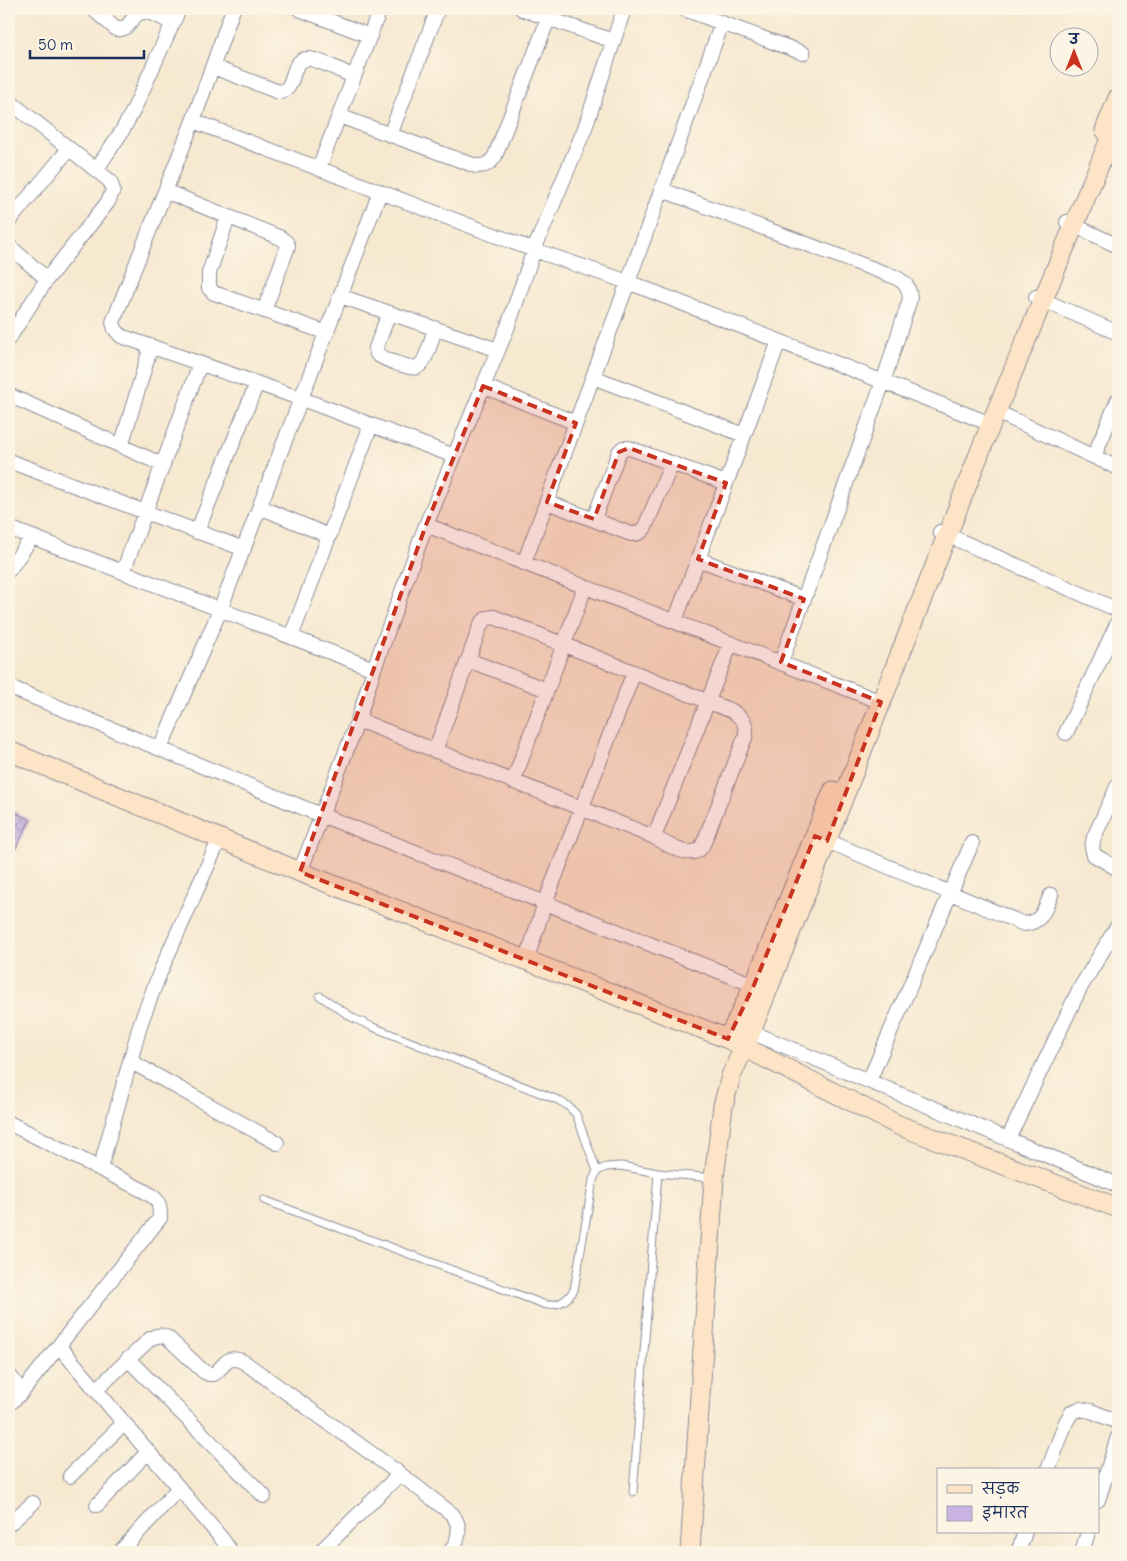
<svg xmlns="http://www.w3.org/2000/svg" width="1127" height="1561" font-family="Delius,'Playpen Sans Deva',sans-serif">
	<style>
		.building { fill: url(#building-cross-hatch) }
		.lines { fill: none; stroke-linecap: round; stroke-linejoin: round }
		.lane-casing { stroke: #898c97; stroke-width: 9 }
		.street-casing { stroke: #898c97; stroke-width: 16 }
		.secondary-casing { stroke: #898c97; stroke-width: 21 }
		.lane { stroke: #fff; stroke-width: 7 }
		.street { stroke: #fff; stroke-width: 14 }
		.secondary { stroke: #fee4c6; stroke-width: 19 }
		.marked { fill: #c8321e; fill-opacity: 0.2; stroke: #c8321e; stroke-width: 4; stroke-dasharray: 10 6; stroke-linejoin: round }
	</style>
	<defs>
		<pattern id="building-cross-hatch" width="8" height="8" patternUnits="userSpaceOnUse" patternTransform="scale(1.25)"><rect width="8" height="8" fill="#cab3e2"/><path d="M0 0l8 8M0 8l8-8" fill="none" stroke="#a392ba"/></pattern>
	</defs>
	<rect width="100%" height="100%" fill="#fcf5e5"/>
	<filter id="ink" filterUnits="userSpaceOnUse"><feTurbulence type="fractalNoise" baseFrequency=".02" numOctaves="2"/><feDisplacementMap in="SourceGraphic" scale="10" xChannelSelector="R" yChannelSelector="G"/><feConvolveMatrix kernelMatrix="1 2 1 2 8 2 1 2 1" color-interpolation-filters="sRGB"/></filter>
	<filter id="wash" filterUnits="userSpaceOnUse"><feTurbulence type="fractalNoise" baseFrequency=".0096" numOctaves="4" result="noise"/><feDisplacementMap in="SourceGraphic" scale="20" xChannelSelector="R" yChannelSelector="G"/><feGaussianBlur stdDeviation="1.12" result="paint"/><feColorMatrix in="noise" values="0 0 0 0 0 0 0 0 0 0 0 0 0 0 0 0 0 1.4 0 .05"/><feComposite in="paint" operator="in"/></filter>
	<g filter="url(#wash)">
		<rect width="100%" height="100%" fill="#f7e8d0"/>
		<g id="blocks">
			<path class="building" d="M9 809 30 820 9 862Z"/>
		</g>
	</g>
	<g filter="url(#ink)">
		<use href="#blocks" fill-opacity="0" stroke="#898c97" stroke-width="1"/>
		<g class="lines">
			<g class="lane-casing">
				<path id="lane" d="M320 996 353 1018 373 1027 558 1100 568 1106 576 1114 597 1171
					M264 1200 546 1305C559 1305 566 1302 574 1290L593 1180 597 1171 606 1167 621 1166 658 1173 713 1178
					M633 1492 658 1173"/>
			</g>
			<g class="street-casing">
				<path id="street" d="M93 9 116 29C133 31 130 11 146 12 154 13 164 19 172 23
					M299 9 370 36
					M522 9 613 41
					M684 9 803 53
					M213 67 279 92C297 91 289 60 307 59 317 58 343 72 354 77
					M9 101 110 181 113 190 108 202 47 279 9 338
					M339 116 476 166C486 166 490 164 495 156L552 9
					M193 121 233 9
					M390 135 438 9
					M319 168 380 9
					M96 170 122 131 133 111 179 9
					M662 190 895 277C906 283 909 286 910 299L883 382 781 662
					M165 191 281 238 286 242 288 246 264 311
					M228 217 209 273V288L214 293 327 333
					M9 221 69 149
					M1067 222 1118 246
					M9 246 47 279
					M340 296 498 350
					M1036 297 1118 333
					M389 313 376 348 377 354C385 360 393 362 402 365 407 366 412 369 417 367 426 364 432 337 435 329
					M593 377 744 435
					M483 386 576 423
					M11 396 163 465
					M997 412 1118 468
					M121 446 151 346
					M454 456 302 399 121 336 115 329 113 322 193 121 534 250 628 282 991 424
					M1094 456 1118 400
					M9 461 244 549
					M547 502 631 534C638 534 641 533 645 527L672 463
					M260 507 329 536
					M594 519 619 452 623 448H629L726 483
					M426 525 881 702
					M9 528 374 669
					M197 532 257 383
					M940 532 1118 610
					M698 559 804 599
					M524 563 628 282 722 23
					M9 570 32 537
					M123 572 200 364
					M675 621 779 341
					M291 637 371 425
					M9 687 321 815 754 985
					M358 720 654 837C665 843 688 859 700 849 702 847 703 844 704 842L746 735C746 721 743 719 732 711L494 617 487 618 481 624 468 660
					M1066 733 1118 622
					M160 749 220 610 380 192
					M435 751 468 660 547 690
					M513 782 585 587
					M1118 785 1094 837 1092 847 1094 855 1118 869
					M654 837 731 643
					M818 837 1024 924C1042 923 1044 910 1051 895
					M300 872 358 720 374 669 426 525 508 326 534 250 585 128 624 9
					M526 961 545 903 634 672
					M751 1032 1118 1185
					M130 1061 277 1143
					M869 1081 972 843
					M9 1123 144 1191C158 1199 160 1201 160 1218L22 1392 9 1375
					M1008 1139 1079 990 1118 925
					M100 1169 141 1022 161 970 220 838
					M59 1346 222 1539 231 1552
					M128 1359 264 1496
					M96 1390 150 1339C157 1335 161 1334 168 1338L203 1371 209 1374H214C227 1364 226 1354 244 1362L400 1474 452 1514C462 1527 460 1539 450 1552
					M9 1404 22 1392
					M1048 1470 1066 1422 1072 1412 1080 1409 1091 1411 1118 1422
					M70 1476 124 1423
					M1098 1500 1118 1437
					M97 1505 148 1452
					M9 1524 33 1503
					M120 1552 179 1488
					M320 1552 400 1474
					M1018 1552 1025 1532
					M1082 1552 1088 1532"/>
			</g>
			<g class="secondary-casing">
				<path id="secondary" d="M1105 130 1118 98
					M9 751 300 872 728 1039 898 1125 1118 1208
					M728 1039 754 985 833 791
					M690 1552 714 1178 723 1106 731 1076 751 1032 991 424 1118 120"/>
			</g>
			<use href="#lane" class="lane"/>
			<use href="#street" class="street"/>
			<use href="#secondary" class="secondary"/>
		</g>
	</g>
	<path class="marked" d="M483 386 576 423 547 502 594 519 619 452 629 448 726 483 698 559 804 599 781 662 881 702 827 841 815 836 754 985 728 1039 300 872 426 525Z"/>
	<rect width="1127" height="1561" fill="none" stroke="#fcf5e5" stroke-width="30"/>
	<rect x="937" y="1468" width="162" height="65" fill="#fcf5e5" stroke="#a2a6af"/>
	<rect x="947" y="1485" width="25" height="8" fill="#fee4c6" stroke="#a2a6af"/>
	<text x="982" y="1494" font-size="15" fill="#1b2f5e">सड़क</text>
	<rect x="947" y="1506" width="25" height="15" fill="#cab3e2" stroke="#a2a6af"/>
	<text x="982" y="1518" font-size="15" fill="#1b2f5e">इमारत</text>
	<g transform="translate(1074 52)"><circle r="24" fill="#fcf5e5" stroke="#a2a6af"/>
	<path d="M0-4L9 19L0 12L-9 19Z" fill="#c8321e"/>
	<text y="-8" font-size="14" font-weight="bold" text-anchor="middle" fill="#1b2f5e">उ</text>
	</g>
	<path d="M30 50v8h114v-8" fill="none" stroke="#1b2f5e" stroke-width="2.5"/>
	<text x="38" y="50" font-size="15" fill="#1b2f5e" stroke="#fcf5e5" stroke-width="4" paint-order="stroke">50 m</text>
</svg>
